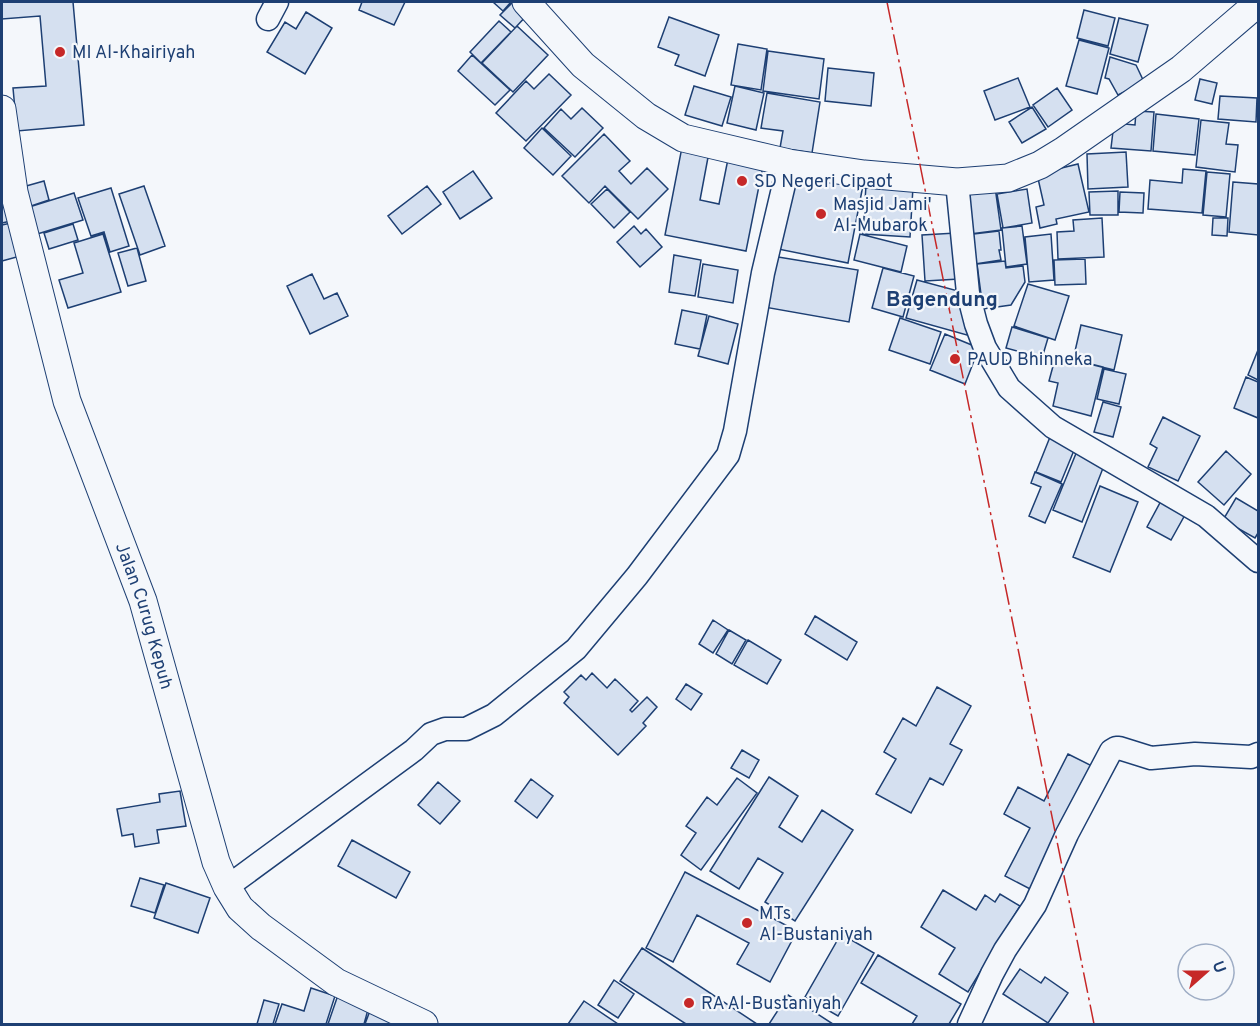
<svg xmlns="http://www.w3.org/2000/svg" width="1260" height="1026" font-family="Overpass,sans-serif">
	<style>
		.building { fill: #d5e0f0; stroke: #1d3f73; stroke-width: 1.5 }
		.lines { fill: none; stroke-linecap: round; stroke-linejoin: round }
		.minor-casing { stroke: #1d3f73; stroke-width: 25 }
		.tertiary-casing { stroke: #1d3f73; stroke-width: 29 }
		.minor { stroke: #f4f7fb; stroke-width: 22 }
		.tertiary { stroke: #f4f7fb; stroke-width: 27 }
		.power { stroke: #c62828; stroke-width: 1.5; stroke-dasharray: 21 4.5 3 4.5; stroke-linecap: butt }
		.poi-dot { fill: #c62828; stroke: #f4f7fb; stroke-width: 2 }
		.labels { text-anchor: middle; stroke-width: 4.5; stroke-linejoin: round; paint-order: stroke }
		.poi-label { font-size: 18px; fill: #1d3f73; stroke: #f4f7fb; text-anchor: start }
		.street-label { font-size: 18px; fill: #1d3f73; stroke: #f4f7fb }
		.quarter-label { font-size: 21px; font-weight: bold; fill: #1d3f73; stroke: #f4f7fb }
	</style>
	<rect width="100%" height="100%" fill="#f4f7fb"/>
	<path class="building" d="M2 2H73L84 125 17 131 13 88 46 86 40 16 2 19Z
		M362 2H405L394 25 359 10Z
		M493 2H511L503 11Z
		M513 2 528 14 515 28 500 15Z
		M1084 10 1115 18 1108 46 1077 38Z
		M306 12 332 28 305 74 267 52 285 22 296 29Z
		M669 17 719 35 705 76 675 65 679 55 658 47Z
		M1119 18 1148 25 1138 62 1110 54Z
		M499 21 511 32 481 63 470 52Z
		M517 26 548 55 513 92 482 63Z
		M1079 40 1109 48 1097 94 1066 86Z
		M738 44 767 49 761 90 731 85Z
		M768 51 824 59 819 99 763 91Z
		M472 55 510 90 495 105 458 71Z
		M1110 57 1136 65 1144 82 1118 95 1109 79 1105 78Z
		M828 68 874 73 871 106 825 101Z
		M549 74 571 95 526 141 496 113 526 81 534 89Z
		M1018 78 1030 107 995 120 984 91Z
		M1200 79 1217 83 1212 104 1195 100Z
		M694 86 731 97 722 126 685 115Z
		M735 86 764 93 756 130 727 123Z
		M1057 88 1072 110 1048 127 1033 105Z
		M767 93 820 102 812 153 780 148 783 131 761 128Z
		M1220 96 1257 98 1256 122 1218 119Z
		M1032 107 1046 129 1022 143 1009 122Z
		M582 108 603 128 575 157 544 128 561 109 571 119Z
		M1136 111 1154 112 1151 151 1111 148 1114 123 1135 125Z
		M1156 114 1199 119 1195 155 1153 151Z
		M1201 120 1229 123 1226 144 1238 145 1235 172 1196 167Z
		M542 128 571 156 553 175 524 148Z
		M604 134 630 161 619 171 631 184 647 168 668 189 638 219 605 186 589 203 562 176Z
		M682 147 709 152 700 200 719 204 729 154 764 161 746 251 665 235Z
		M1126 152 1128 187 1088 189 1087 154Z
		M1078 164 1089 212 1056 219 1057 224 1040 228 1036 207 1044 205 1037 174Z
		M793 166 864 180 848 263 778 249Z
		M1183 169 1206 171 1202 213 1148 209 1150 180 1182 183Z
		M473 171 492 198 460 219 443 192Z
		M1207 172 1230 174 1226 217 1203 215Z
		M44 181 49 200 25 208 19 188Z
		M1233 182 1258 184V235L1229 232Z
		M866 185 913 187 910 237 863 234Z
		M144 186 165 246 140 255 119 194Z
		M427 186 441 204 402 234 388 216Z
		M995 187 1001 230 970 234 964 191Z
		M111 188 129 246 110 252 104 232 91 236 78 198Z
		M607 189 630 212 614 228 591 204Z
		M1027 189 1032 223 1003 228 997 194Z
		M2 191 15 220 2 223Z
		M1118 191V215H1090L1089 192Z
		M1120 192 1144 193 1143 213 1119 212Z
		M74 193 83 220 34 235 26 208Z
		M1102 218 1104 257 1058 259 1057 232 1074 231 1073 220Z
		M1213 218H1228L1227 236 1212 235Z
		M15 222 24 255 2 261V225Z
		M73 224 78 240 49 249 44 233Z
		M634 226 641 234 646 229 662 247 640 267 617 242Z
		M1022 226 1027 264 1006 267 1002 228Z
		M999 231 1001 250H999L1001 260 975 264 965 235Z
		M956 233 959 279 925 281 922 235Z
		M103 234 121 292 68 308 59 280 83 273 74 243Z
		M860 234 907 246 901 272 854 260Z
		M1051 234 1054 280 1029 282 1025 237Z
		M137 248 146 281 128 286 118 253Z
		M674 255 701 260 695 296 669 292Z
		M772 256 858 270 849 322 764 307Z
		M1085 259 1086 284 1055 285 1054 260Z
		M1005 261 1006 268 1023 266 1025 282 1011 305 983 309 977 264Z
		M703 264 738 270 733 303 698 297Z
		M883 268 914 276 903 317 872 308Z
		M312 274 324 299 337 293 348 316 310 334 287 286Z
		M917 280 962 292 974 337 906 318Z
		M1028 284 1069 296 1055 340 1014 326Z
		M682 310 707 315 700 349 675 344Z
		M709 316 738 324 728 364 698 356Z
		M900 318 941 332 930 364 889 350Z
		M1081 325 1122 335 1114 370 1073 360Z
		M1012 327 1048 338 1042 358 1006 348Z
		M945 334 979 348 965 384 930 370Z
		M1258 350V380L1248 375Z
		M1056 355 1103 367 1091 416 1053 406 1058 383 1049 381Z
		M1104 369 1126 374 1119 404 1097 399Z
		M1246 377 1258 382V418L1234 408Z
		M1103 402 1121 407 1113 437 1094 432Z
		M1163 417 1200 436 1178 481 1148 467 1157 448 1150 444Z
		M1052 432 1077 443 1061 482 1036 472Z
		M1077 451 1105 463 1082 522 1053 510Z
		M1226 451 1251 474 1224 505 1198 482Z
		M1035 472 1062 484 1045 523 1029 516 1041 487 1031 483Z
		M1100 486 1138 502 1110 572 1073 557Z
		M1236 498 1258 511V533L1255 538 1223 520Z
		M1162 499 1186 513 1171 540 1147 527Z
		M815 616 857 642 847 660 805 634Z
		M713 620 728 630 713 653 699 644Z
		M729 630 746 640 732 664 716 654Z
		M748 640 781 660 767 684 734 665Z
		M592 673 607 688 615 679 638 701 630 710 632 712 647 697 657 707 643 723 646 726 618 755 564 703 569 697 564 692 581 675 586 680Z
		M686 684 702 694 691 710 676 699Z
		M937 687 971 706 950 744 962 750 943 785 930 778 911 813 876 794 896 759 884 752 903 718 916 726Z
		M742 750 759 760 749 778 731 768Z
		M1068 754 1096 768 1032 890 1005 876 1030 828 1004 814 1018 787 1044 801Z
		M769 777 798 796 779 827 802 842 822 810 853 830 795 921 765 902 783 873 758 858 739 889 710 871Z
		M737 778 757 793 701 870 681 855 696 833 686 826 707 797 717 805Z
		M531 779 553 796 537 818 515 801Z
		M438 782 460 801 440 824 418 805Z
		M180 791 186 826 157 830 159 843 135 847 133 834 122 836 117 809 160 802 159 794Z
		M352 840 410 872 396 898 338 866Z
		M685 872 797 931 770 982 737 964 749 943 697 915 673 962 646 948Z
		M140 878 164 885 155 913 131 906Z
		M166 883 210 898 198 933 154 918Z
		M943 890 976 910 985 895 995 902 1000 894 1020 906 968 992 939 974 955 948 921 927Z
		M841 934 874 953 838 1016 805 997Z
		M642 948 757 1024H686L620 981Z
		M878 955 961 1004 949 1024H912L917 1016 861 983Z
		M1020 969 1041 983 1045 977 1068 993 1048 1023 1003 994Z
		M614 980 634 994 618 1018 598 1005Z
		M311 988 335 996 326 1024H275L282 1004 304 1011Z
		M338 995 369 1006 364 1024H328Z
		M788 995 833 1024H769Z
		M264 1000 279 1004 273 1024H257Z
		M584 1001 618 1024H568Z
		M371 1008 416 1024H365Z"/>
	<g class="lines">
		<g class="minor-casing">
			<path id="minor" d="M268 19 277 2
				M957 182 968 293 976 324 985 348 1009 388 1053 427 1206 516 1258 561
				M227 887 414 750 431 734 445 729H466L494 715 576 649 637 576 728 455 735 431 763 273 789 163
				M969 1024 992 974 1005 950 1035 905 1067 834 1111 751 1116 748H1119L1151 758 1195 754 1251 757 1258 754"/>
		</g>
		<g class="tertiary-casing">
			<g id="tertiary">
				<path d="M526 2 583 65 646 116 683 138 789 163 864 174 957 182 1008 178 1040 165 1063 151 1181 69 1258 3"/>
				<path id="s1" d="M2 109 14 192 67 401 143 601 216 862 227 887 240 908 261 927 336 982 424 1024"/>
			</g>
		</g>
		<use href="#minor" class="minor"/>
		<use href="#tertiary" class="tertiary"/>
		<path class="power" d="M887 2 1094 1024"/>
	</g>
	<g class="poi-dot">
		<circle cx="60" cy="52" r="6"/>
		<circle cx="742" cy="181" r="6"/>
		<circle cx="821" cy="214" r="6"/>
		<circle cx="955" cy="359" r="6"/>
		<circle cx="747" cy="923" r="6"/>
		<circle cx="689" cy="1003" r="6"/>
	</g>
	<g class="labels">
		<g class="poi-label">
			<text x="72" y="58">MI Al-Khairiyah</text>
			<text x="754" y="187">SD Negeri Cipaot</text>
			<text x="833" y="210">Masjid Jami'<tspan x="833" dy="21">Al-Mubarok</tspan></text>
			<text x="967" y="365">PAUD Bhinneka</text>
			<text x="759" y="919">MTs<tspan x="759" dy="21">Al-Bustaniyah</tspan></text>
			<text x="701" y="1009">RA Al-Bustaniyah</text>
		</g>
		<g class="street-label">
			<text dy="6" stroke="none"><textPath href="#s1" startOffset="528">Jalan Curug Kepuh</textPath></text>
		</g>
		<g class="quarter-label">
			<text x="942" y="306">Bagendung</text>
		</g>
	</g>
	<rect width="1260" height="1026" fill="none" stroke="#1d3f73" stroke-width="6"/>
	<g transform="translate(1206 972) rotate(69)"><circle r="28" fill="#f4f7fb" stroke="#9eadc5" stroke-width="1.5"/>
	<path d="M0-4.5L10 22L0 15L-10 22Z" fill="#c62828"/>
	<text y="-9" font-size="16" font-weight="bold" text-anchor="middle" fill="#1d3f73">U</text>
	</g>
</svg>
